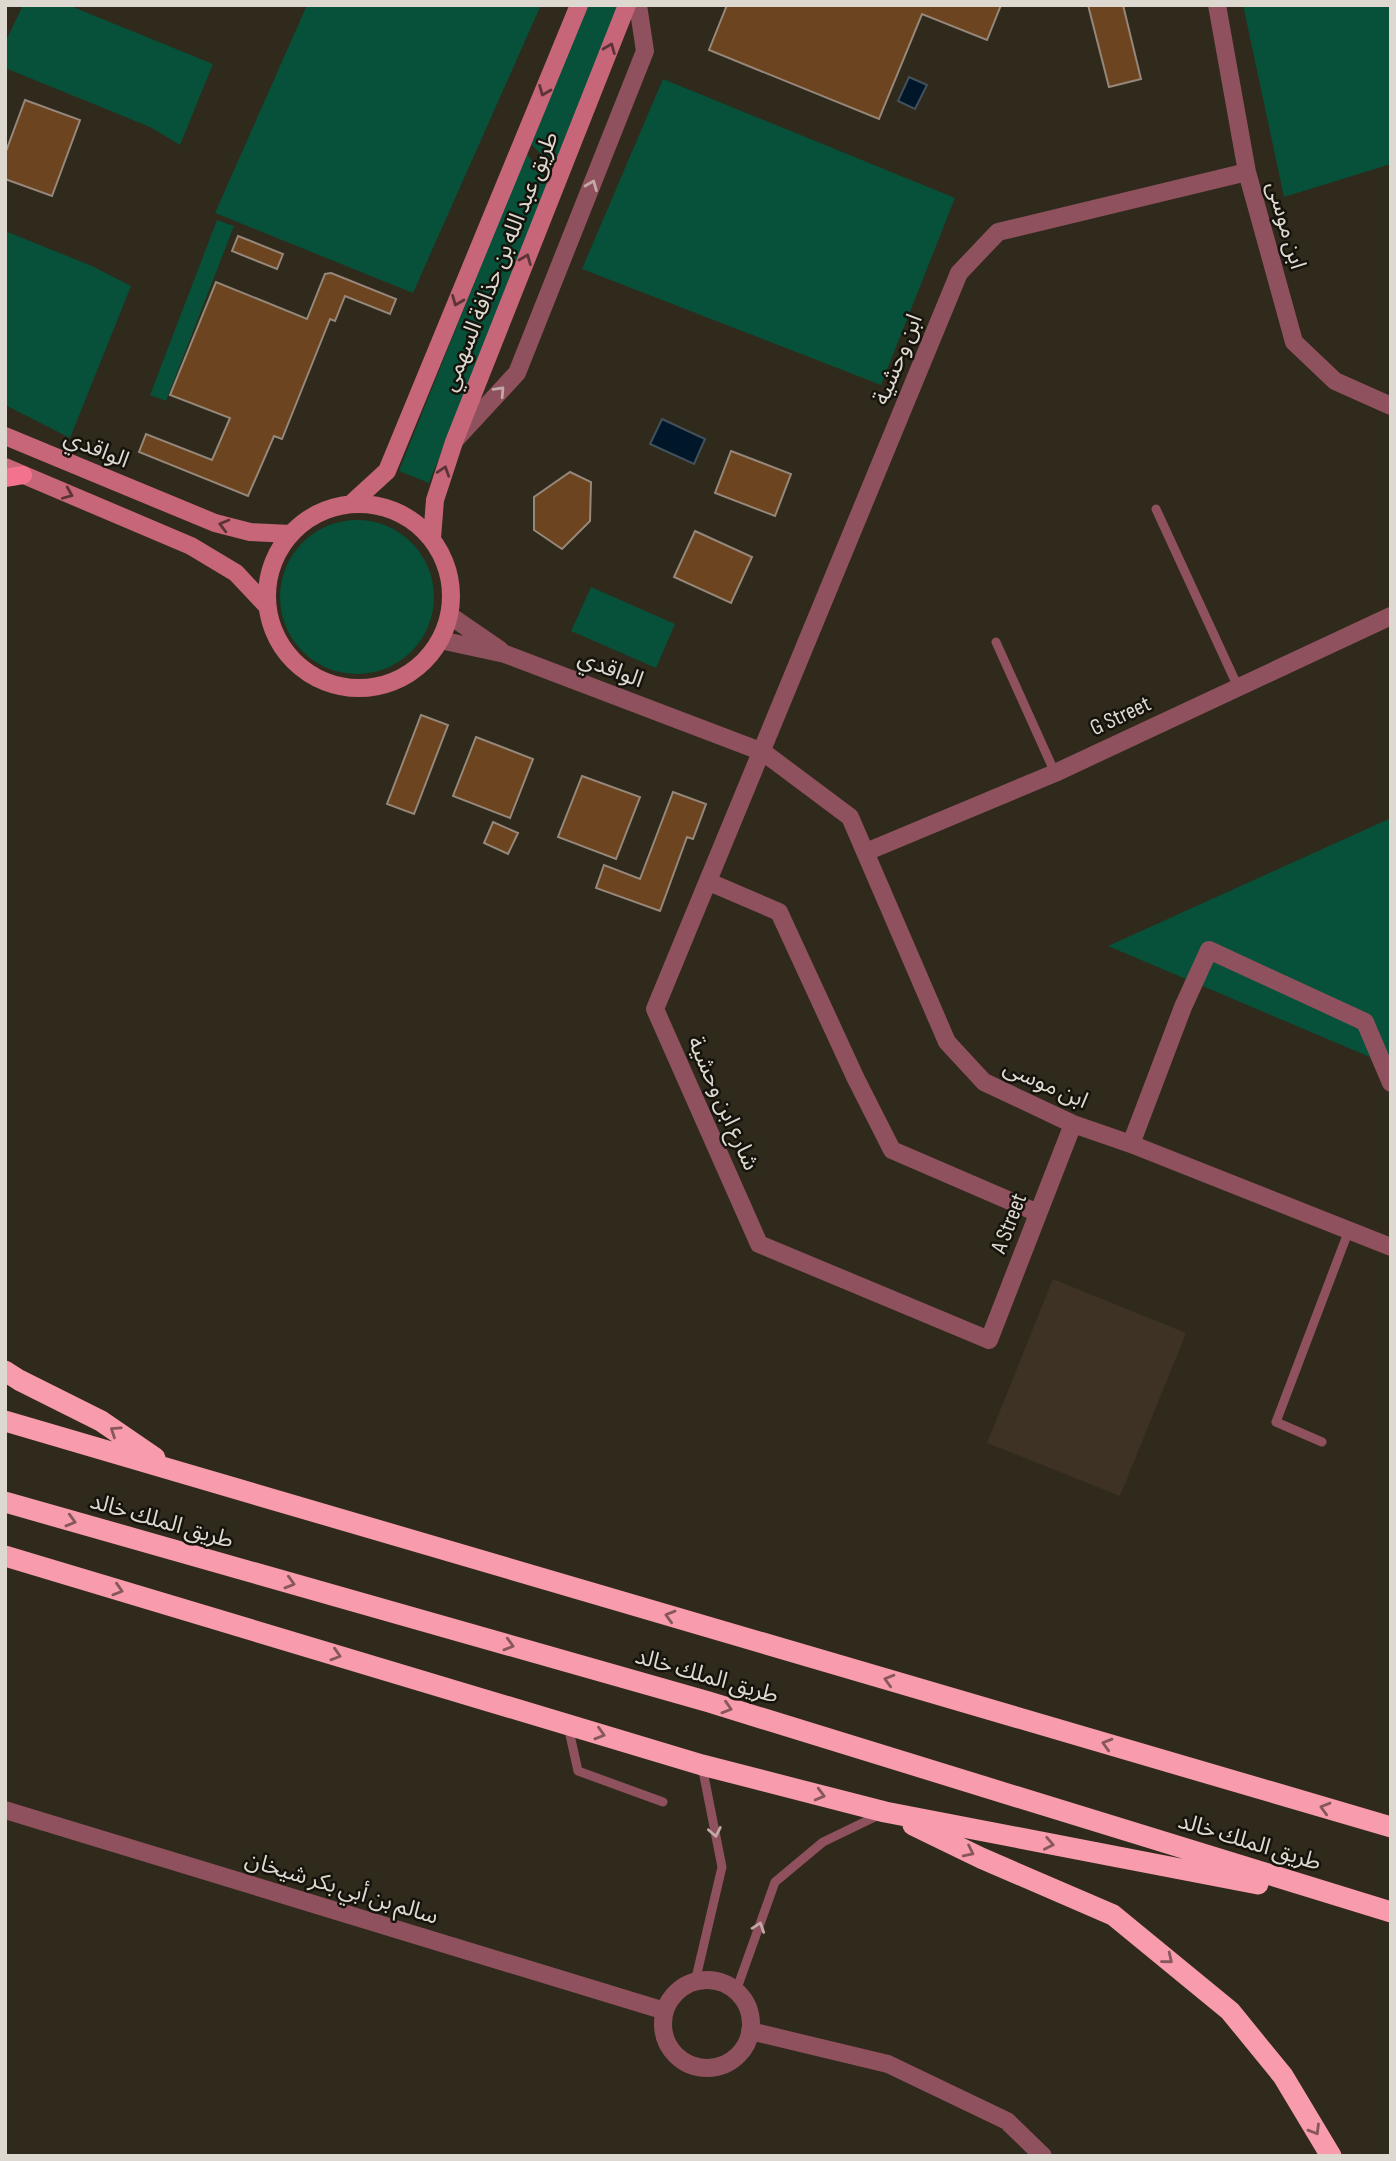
<svg xmlns="http://www.w3.org/2000/svg" width="1396" height="2161" font-family="'Sofia Sans Condensed','Noto Sans Arabic',sans-serif">
	<style>
		.commercial { fill: #3e3224 }
		.green { fill: #075039 }
		.water { fill: #00172a; stroke: #42515c; stroke-width: 2 }
		.building { fill: #6c441f; stroke: #96877b; stroke-width: 2 }
		.lines { fill: none; stroke-linecap: round; stroke-linejoin: round }
		.lane { stroke: #8f515d; stroke-width: 9 }
		.street { stroke: #8f515d; stroke-width: 18 }
		.secondary { stroke: #c76579; stroke-width: 18 }
		.primary { stroke: #f3738f; stroke-width: 18 }
		.highway { stroke: #f89bac; stroke-width: 21 }
		.oneway { stroke: #5c3438 }
		.oneway2 { stroke: #c2a9a8 }
		.oneway3 { stroke: #86575c }
		.labels { text-anchor: middle; stroke-width: 5; stroke-linejoin: round; paint-order: stroke }
		.street-label { font-size: 23px; fill: #ddd9d0; stroke: #15130c }
	</style>
	<rect width="100%" height="100%" fill="#2f2a1b"/>
	<path class="commercial" d="M1053 1279 1186 1333 1120 1496 987 1443Z"/>
	<path class="green" d="M23 5H68L213 64 180 145 150 127 5 68V43Z
		M307 5H541L413 293 215 213Z
		M588 5H620L555 168 531 144Z
		M1243 5H1391V164L1284 197Z
		M663 79 955 198 881 385 582 269Z
		M526 153 549 183 429 483 399 471Z
		M217 220 234 226 166 401 150 395Z
		M5 231 92 266 131 286 70 438 5 405Z
		M280 597a77 77 0 1 1 154 0a77 77 0 1 1-154 0Z
		M591 587 675 624 656 668 571 631Z
		M1391 818V1066L1108 946Z"/>
	<path class="water" d="M909 77 927 85 915 109 898 101Z
		M662 419 705 439 694 464 650 444Z"/>
	<path class="building" d="M727 5H1001L987 40 922 14 879 119 709 50Z
		M1088 5H1123L1141 79 1109 87Z
		M25 100 80 120 52 196 5 179V154Z
		M238 236 283 254 277 269 232 251Z
		M331 273 396 299 390 314 345 296 335 321 330 319 282 439 274 436 248 496 139 452 146 434 212 460 230 418 170 395 216 282 307 319 325 274Z
		M731 451 791 474 775 516 715 493Z
		M570 472 591 482 590 521 562 549 534 530V497Z
		M695 531 752 557 731 603 674 577Z
		M421 715 448 725 414 814 387 804Z
		M476 737 533 759 510 818 453 796Z
		M582 776 640 797 616 859 558 837Z
		M673 792 706 804 693 839 687 837 660 911 596 888 604 865 640 879Z
		M493 822 518 833 508 854 484 843Z"/>
	<g class="lines">
		<path class="lane" d="M1156 509 1238 687
			M996 642 1055 773
			M1322 1442 1276 1422 1349 1230
			M568 1726 578 1771 663 1802
			M695 1982 722 1867 702 1766
			M736 1991 775 1882 823 1842 881 1814"/>
		<path class="street" d="M1217 5 1247 172 1294 342 1335 381 1391 406
			M456 439 517 373 645 51 638 5
			M449 615 500 650
			M440 640 505 654 763 752 850 817 947 1042 984 1082 1073 1124 1131 1144 1391 1247
			M866 852 1055 773 1391 616
			M709 882 779 912 856 1079 892 1150 1038 1213
			M1073 1124 989 1340 759 1244 655 1009 959 273 998 232 1247 172
			M1131 1144 1183 1007 1209 950 1365 1022 1391 1083
			M5 1810 665 2011
			M663 2024a44 44 0 1 1 88 0a44 44 0 1 1-88 0Z
			M750 2031 888 2064 1007 2121 1043 2156"/>
		<path class="secondary" d="M5 436 215 523 250 532 291 534
			M5 467 191 546 236 573 267 606
			M351 504 387 471 579 5
			M267 596a92 92 0 1 1 184 0a92 92 0 1 1-184 0Z
			M432 538 435 500 454 442 627 5"/>
		<path class="primary" d="M5 478 23 475"/>
		<path class="highway" d="M5 1371 19 1380 101 1421 155 1458
			M5 1421 1391 1827
			M5 1502 709 1702 1391 1912
			M5 1556 702 1765 885 1812 1258 1884
			M913 1825 981 1858 1113 1915 1230 2011 1283 2076 1331 2156"/>
	</g>
	<defs><path id="oneway-chevron" d="M-2-3.5L2.5 0L-2 3.5" fill="none" stroke-width="1.6" stroke-linecap="round" stroke-linejoin="round" transform="scale(1.75)"/></defs>
	<g class="oneway">
		<use href="#oneway-chevron" transform="translate(610 48) rotate(-68)"/>
		<use href="#oneway-chevron" transform="translate(544 91) rotate(112)"/>
		<use href="#oneway-chevron" transform="translate(526 259) rotate(-68)"/>
		<use href="#oneway-chevron" transform="translate(457 301) rotate(112)"/>
		<use href="#oneway-chevron" transform="translate(444 471) rotate(-72)"/>
		<use href="#oneway-chevron" transform="translate(68 494) rotate(23)"/>
		<use href="#oneway-chevron" transform="translate(224 525) rotate(-165)"/>
	</g>
	<g class="oneway2">
		<use href="#oneway-chevron" transform="translate(592 185) rotate(-68)"/>
		<use href="#oneway-chevron" transform="translate(500 391) rotate(-47)"/>
		<use href="#oneway-chevron" transform="translate(715 1832) rotate(79)"/>
		<use href="#oneway-chevron" transform="translate(759 1927) rotate(-71)"/>
	</g>
	<g class="oneway3">
		<use href="#oneway-chevron" transform="translate(115 1431) rotate(-146)"/>
		<use href="#oneway-chevron" transform="translate(71 1521) rotate(16)"/>
		<use href="#oneway-chevron" transform="translate(290 1583) rotate(16)"/>
		<use href="#oneway-chevron" transform="translate(118 1590) rotate(17)"/>
		<use href="#oneway-chevron" transform="translate(670 1616) rotate(-164)"/>
		<use href="#oneway-chevron" transform="translate(509 1645) rotate(16)"/>
		<use href="#oneway-chevron" transform="translate(336 1655) rotate(17)"/>
		<use href="#oneway-chevron" transform="translate(889 1680) rotate(-164)"/>
		<use href="#oneway-chevron" transform="translate(727 1708) rotate(17)"/>
		<use href="#oneway-chevron" transform="translate(600 1734) rotate(17)"/>
		<use href="#oneway-chevron" transform="translate(1107 1744) rotate(-164)"/>
		<use href="#oneway-chevron" transform="translate(820 1795) rotate(15)"/>
		<use href="#oneway-chevron" transform="translate(1325 1808) rotate(-164)"/>
		<use href="#oneway-chevron" transform="translate(1049 1844) rotate(11)"/>
		<use href="#oneway-chevron" transform="translate(969 1852) rotate(26)"/>
		<use href="#oneway-chevron" transform="translate(1168 1959) rotate(39)"/>
		<use href="#oneway-chevron" transform="translate(1315 2130) rotate(59)"/>
	</g>
	<g class="labels">
		<g class="street-label">
			<text transform="translate(1287 225) rotate(74)" y="8">ابن موسى</text>
			<text transform="translate(499 261) rotate(-68)" y="8">طريق عبد الله بن حذافة السهمي</text>
			<text transform="translate(897 359) rotate(-68)" y="8">ابن وحشية</text>
			<text transform="translate(97 448) rotate(22)" y="8">الواقدي</text>
			<text transform="translate(611 668) rotate(21)" y="8">الواقدي</text>
			<text transform="translate(1120 715) rotate(-25)" y="8">G Street</text>
			<text transform="translate(1046 1083) rotate(24)" y="8">ابن موسى</text>
			<text transform="translate(724 1103) rotate(66)" y="8">شارع ابن وحشية</text>
			<text transform="translate(1008 1223) rotate(-69)" y="8">A Street</text>
			<text transform="translate(162 1520) rotate(16)" y="8">طريق الملك خالد</text>
			<text transform="translate(707 1675) rotate(16)" y="8">طريق الملك خالد</text>
			<text transform="translate(1250 1841) rotate(17)" y="8">طريق الملك خالد</text>
			<text transform="translate(342 1887) rotate(17)" y="8">سالم بن أبي بكر شيخان</text>
		</g>
	</g>
	<rect width="1396" height="2161" fill="none" stroke="#ddd9d0" stroke-width="14"/>
</svg>
